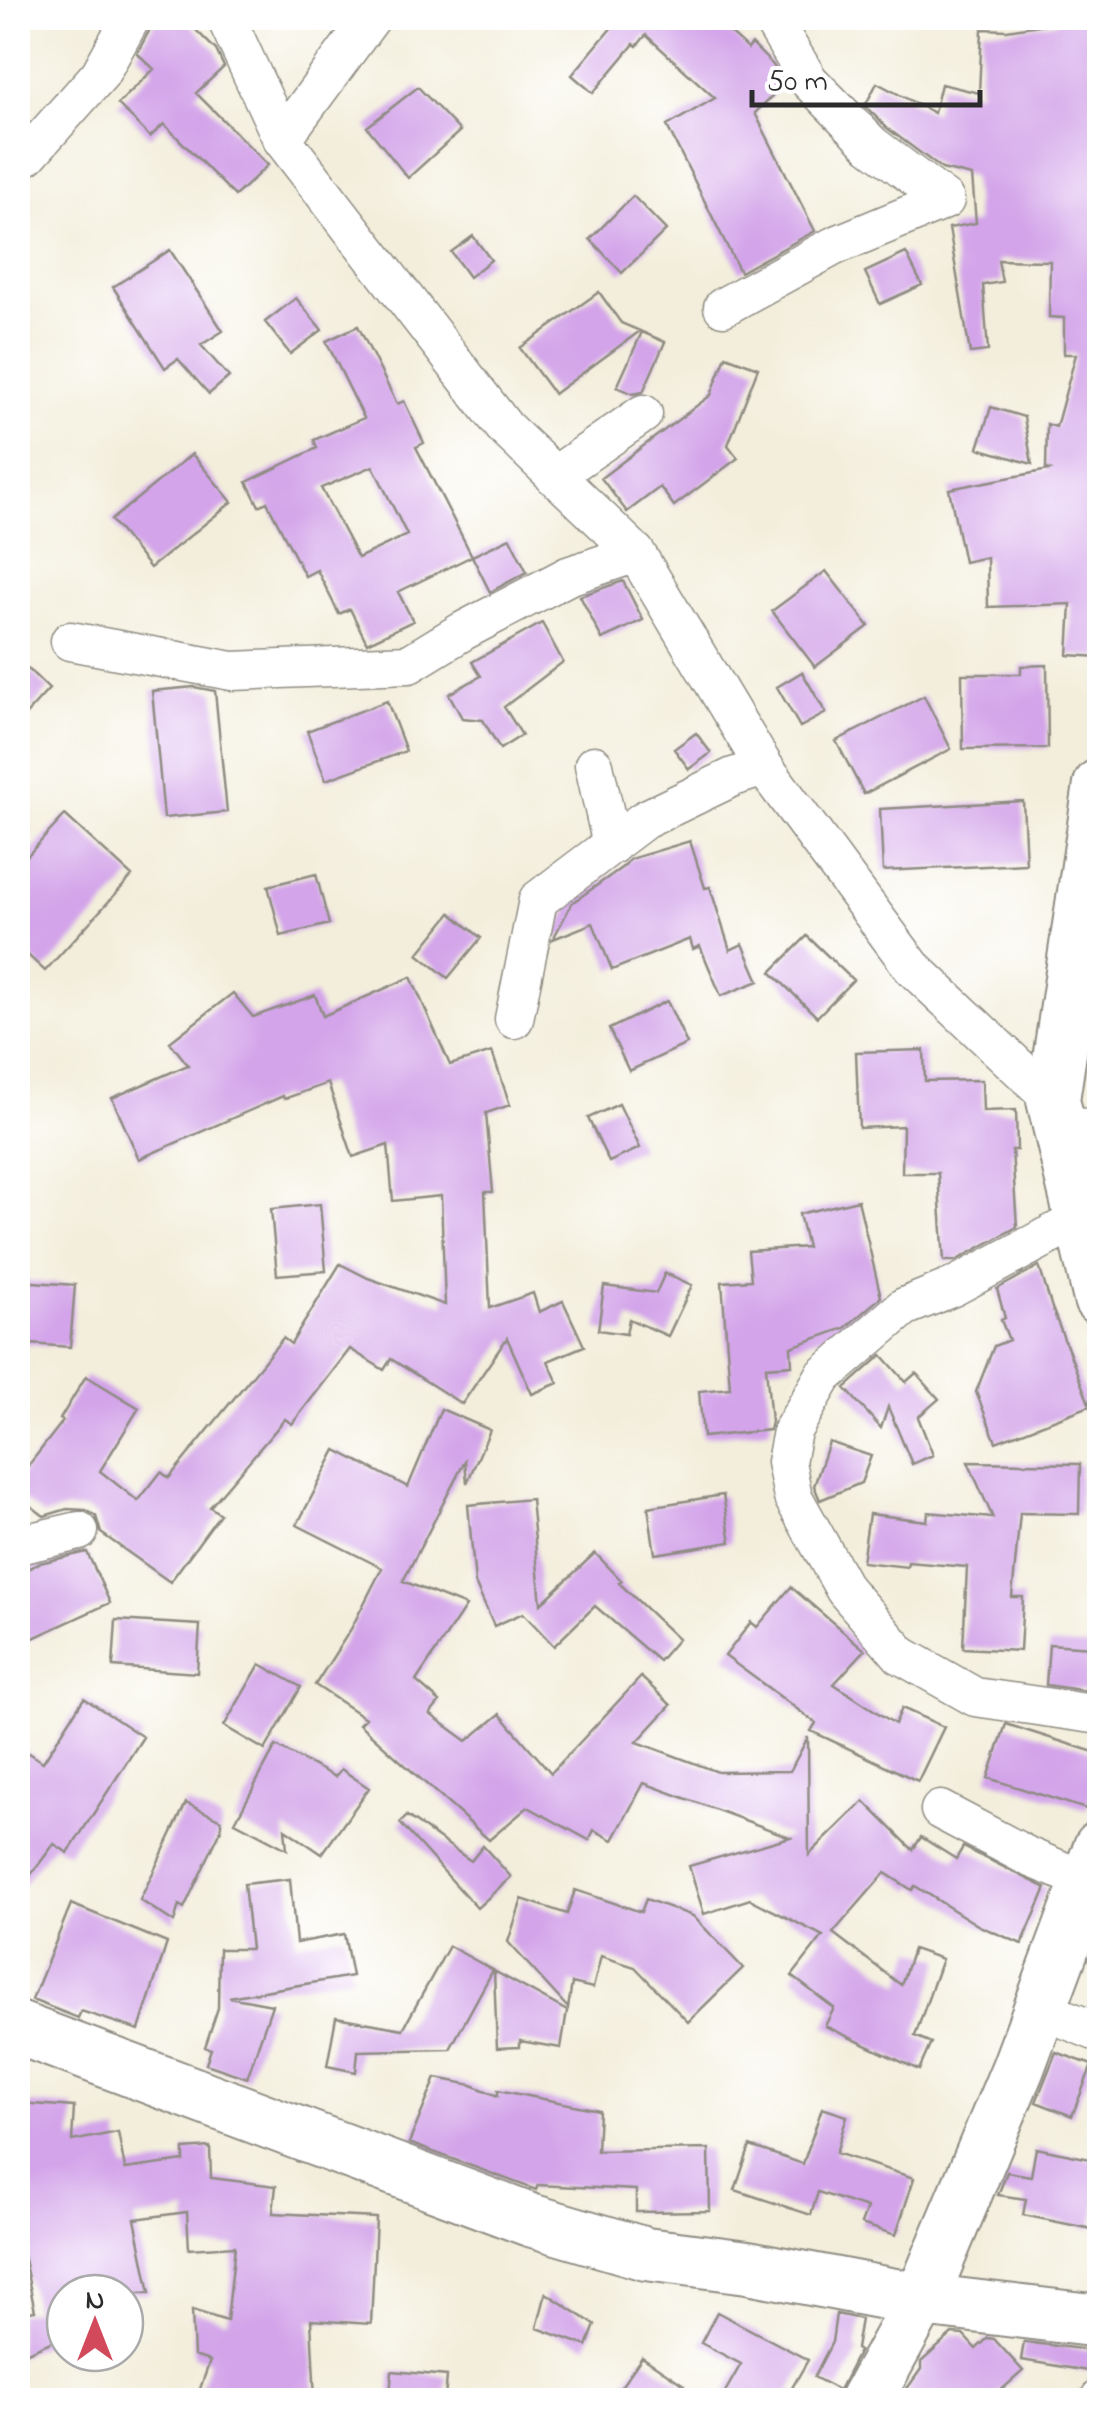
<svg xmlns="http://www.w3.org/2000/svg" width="1117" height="2418" font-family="'Indie Flower',sans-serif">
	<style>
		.building { fill: #d3a4e9; fill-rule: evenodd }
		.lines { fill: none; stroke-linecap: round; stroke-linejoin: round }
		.street-casing { stroke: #8f8c83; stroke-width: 41 }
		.secondary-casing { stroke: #8f8c83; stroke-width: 56 }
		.street { stroke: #fff; stroke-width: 38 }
		.secondary { stroke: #fff; stroke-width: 52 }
	</style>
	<rect width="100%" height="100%" fill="#fff"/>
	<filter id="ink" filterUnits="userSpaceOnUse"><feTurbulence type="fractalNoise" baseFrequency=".01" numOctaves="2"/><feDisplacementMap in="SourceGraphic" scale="20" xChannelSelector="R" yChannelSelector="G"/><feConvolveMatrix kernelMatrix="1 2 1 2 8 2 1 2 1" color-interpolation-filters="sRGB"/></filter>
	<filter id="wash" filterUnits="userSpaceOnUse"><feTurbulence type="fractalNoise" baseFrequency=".0048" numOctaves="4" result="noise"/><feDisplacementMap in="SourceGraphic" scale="40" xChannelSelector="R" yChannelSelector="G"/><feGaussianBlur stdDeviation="2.25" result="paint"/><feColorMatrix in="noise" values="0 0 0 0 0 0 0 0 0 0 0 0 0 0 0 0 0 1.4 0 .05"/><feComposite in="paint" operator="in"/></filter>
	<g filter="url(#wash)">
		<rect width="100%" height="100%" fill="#f3eedb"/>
		<g id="blocks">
			<path class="building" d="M160 18H184L216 50 224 67 196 93 268 165 235 196 164 124 150 137 118 104 154 69 137 53 152 26Z
				M599 18H714L748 49 752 44 773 65 784 84 755 113 815 231 740 272 667 126 715 98 646 35 637 46 634 44 593 93 572 75 612 27Z
				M1057 18H1100V657L1068 655 1071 604 988 607 987 557 964 562 949 489 1049 470 1046 469 1047 424 1056 427 1076 354H1064V318L1049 317 1050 261 998 260 1002 282 983 285 988 351 970 353 949 228 976 223 972 176 942 169 887 128 865 106 877 83 934 113 941 84 979 93 982 29 1007 30 1058 22Z
				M418 87 460 131 408 178 367 127Z
				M633 196 666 230 622 273 590 239Z
				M473 236 491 260 469 277 451 252Z
				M170 250 223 331 201 345 229 377 209 394 178 359 165 368 113 287Z
				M906 253 922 285 880 304 865 272Z
				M599 292 621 323 640 331 554 394 520 348Z
				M296 298 322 330 290 354 265 322Z
				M358 326 397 404 404 401 424 443 416 447 472 556 398 592 413 621 367 643 350 609 339 614 317 570 305 576 267 502 259 506 247 482 317 448 314 440 364 418 326 341ZM373 466 407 535 358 558 321 488Z
				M642 332 665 342 643 392 633 394 617 387Z
				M726 356 758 368 728 445 738 458 674 506 660 487 627 512 601 478 711 395Z
				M991 407 1024 417 1032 464 978 448Z
				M192 454 232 502 150 568 111 520Z
				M510 538 527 572 490 592 472 556Z
				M826 571 869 626 815 667 772 611Z
				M623 581 643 620 602 639 580 596Z
				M542 623 563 662 504 707 522 735 500 749 483 720 462 718 449 694 481 676 472 662Z
				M18 659 49 689 18 723Z
				M1047 665 1048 748 963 749 962 674H1021V666Z
				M802 672 826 713 800 727 777 687Z
				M194 687 215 691 227 812 164 818 152 691Z
				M924 696 951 749 864 794 836 741Z
				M387 701 406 751 326 780 307 731Z
				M696 733 711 753 689 769 674 749Z
				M1023 801 1026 864 883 871 880 809Z
				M65 815 132 876 45 971 18 946V866Z
				M690 841 705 888 710 887 730 950 743 944 759 981 721 996 700 946 693 949 690 939 612 970 593 923 553 939 572 903 624 866 630 859Z
				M316 874 329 924 281 936 268 886Z
				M451 913 481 938 448 978 418 954Z
				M807 936 853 980 817 1017 771 972Z
				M411 977 450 1065 492 1052 510 1105 486 1113 493 1192H485L490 1308 533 1293 539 1312 563 1301 584 1346 548 1361 558 1383 532 1394 507 1338 462 1404 391 1359 384 1370 350 1349 292 1424 285 1419 210 1507 220 1514 170 1582 101 1533 96 1516 86 1510 67 1509 44 1516 18 1496V1479L63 1421 60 1419 86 1376 139 1408 100 1471 138 1501 161 1472 169 1478 283 1338 291 1344 340 1264 368 1278 445 1305 441 1196 393 1201 388 1145 353 1157 328 1083 284 1099 283 1096 139 1159 112 1098 188 1065 170 1042 233 993 253 1017 315 995 323 1016Z
				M667 1001 687 1044 629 1071 609 1029Z
				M924 1050 925 1081 982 1080 983 1111 1016 1110 1017 1150H1012L1017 1227 955 1261H944L938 1173H902L903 1126 859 1128 856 1052Z
				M619 1104 640 1148 609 1162 588 1118Z
				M858 1200 881 1297 845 1328 791 1347 792 1365 766 1367 771 1422 769 1430 703 1437 699 1391 730 1388 722 1282 751 1280 748 1251 807 1247 799 1214Z
				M320 1204 326 1271 277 1275 271 1209Z
				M1039 1266 1052 1308 1090 1406 996 1442 976 1392 994 1346 1009 1340 1001 1320 1005 1318 997 1289Z
				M665 1273 692 1285 668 1336 629 1319 626 1334 598 1330 604 1286 656 1293Z
				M18 1281 75 1285 70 1347 18 1343Z
				M882 1355 906 1382 916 1373 939 1399 918 1417 933 1455 912 1464 888 1407 881 1428 845 1388Z
				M441 1409 490 1430 467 1483 465 1461 403 1581 466 1606 416 1681 440 1702 430 1714 467 1741 500 1714 551 1773 641 1677 671 1705 637 1742 718 1772 790 1771 808 1737 809 1855 864 1801 913 1850 921 1837 956 1859 963 1847 1046 1888 1022 1944 979 1926 915 1886 912 1890 885 1873 833 1933 901 1985 913 1949 942 1959 915 2036 931 2043 919 2070 825 2026 834 2008 792 1976 823 1936 750 1899 704 1914 689 1866 790 1837 644 1783 613 1840 594 1830 589 1840 528 1807 489 1840 359 1724 365 1718 315 1685 351 1629 382 1568 297 1525 336 1450 408 1487Z
				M829 1442 871 1456 861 1483 820 1500 814 1486Z
				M968 1462 1080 1464 1079 1514 1020 1513 1012 1597H1023L1020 1651 963 1648 967 1567 908 1562 907 1567 862 1562 869 1514 927 1521 928 1512 993 1518Z
				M723 1495 731 1542 655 1554 648 1507Z
				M531 1499 541 1604 595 1553 622 1581 619 1583 678 1639 659 1661 595 1606 554 1646 523 1613 494 1626 475 1583 468 1505Z
				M87 1552 110 1603 18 1645V1573L40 1563Z
				M791 1587 865 1650 834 1684 895 1724 902 1708 944 1727 918 1781 811 1731 816 1723 725 1656 751 1622 757 1627Z
				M116 1620 200 1625 197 1673 113 1667Z
				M1049 1644 1091 1647 1088 1691 1046 1685Z
				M260 1664 301 1687 265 1750 224 1726Z
				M84 1698 143 1737 68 1853 54 1844 18 1892V1747L43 1762Z
				M1006 1724 1100 1754V1768L1086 1809 988 1778Z
				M276 1746 335 1777 341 1769 369 1788 322 1854 285 1829 287 1849 235 1822Z
				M186 1803 221 1820V1830L184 1908 179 1905 174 1922 140 1900Z
				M407 1816 471 1861 483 1846 511 1877 477 1908 400 1823Z
				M290 1879 296 1943 344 1934 352 1976 229 1997 272 2005 247 2078 206 2064 211 2049 205 2047 218 2008 219 1949H251L244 1884Z
				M575 1890 641 1912 646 1899 693 1916 743 1968 688 2022 635 1967 601 1956 593 1988 572 1983 568 2008 508 1942 522 1899 567 1914Z
				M71 1904 167 1943 139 2030 81 2011 78 2018 32 2000Z
				M449 1946 493 1970 450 2049 358 2051 356 2072 327 2066 336 2017 403 2029Z
				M494 1971 567 2011 561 2048 520 2041V2047L497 2048Z
				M1056 2052 1092 2065 1072 2116 1036 2102Z
				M436 2078 472 2085 498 2096V2090L599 2110 597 2151 709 2149 710 2211 636 2212V2190L538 2185 536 2190 409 2143Z
				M18 2103 74 2107 72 2141 118 2132 125 2169 184 2161V2149L210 2147 211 2178 276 2186 273 2213 376 2218 371 2324 311 2320 315 2400H196L210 2361 194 2356 192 2310 227 2321 235 2246 189 2249 187 2212 135 2219 150 2293H65V2336L18 2356V2314L35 2311 18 2231Z
				M822 2108 847 2116 836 2153 914 2178 896 2235 861 2224 867 2208 818 2192 811 2215 735 2190 750 2146 803 2164Z
				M1036 2148 1100 2161V2189L1092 2229 1023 2215 1026 2199 998 2195 1007 2172 1031 2176Z
				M546 2293 595 2325 587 2346 537 2328Z
				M717 2312 808 2360 785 2400H741L725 2392 741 2364 701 2343Z
				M836 2314 861 2319 856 2349 859 2351 839 2390 814 2377 832 2342Z
				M952 2334 963 2335 976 2349 988 2338 994 2339 1023 2371 990 2400H914L906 2390 921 2369V2362Z
				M1024 2342 1098 2351 1094 2372 1021 2360Z
				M642 2357 684 2385 674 2400H632L618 2391Z
				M392 2371 447 2376 445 2400 390 2395Z"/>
		</g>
	</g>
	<g filter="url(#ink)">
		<use href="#blocks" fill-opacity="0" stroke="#8f8c83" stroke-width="2.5"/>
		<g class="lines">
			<g class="street-casing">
				<path id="street" d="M226 18 282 139 505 428 636 553 764 767 912 967 1053 1100
					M282 139 371 18
					M18 161 28 155 100 74 131 18
					M723 307 834 246 945 200 872 145 809 81 771 18
					M554 476 643 414
					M70 641 232 671 409 664 463 631 568 576 636 553
					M594 765 612 845
					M514 1019 538 900 644 820 733 777 764 767
					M1059 1126 1100 1129
					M1080 1219 953 1287 904 1307 824 1376 792 1431 786 1462 793 1497 845 1590 901 1655 975 1697 1100 1715
					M18 1545 79 1531
					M940 1810 1029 1857 1087 1881
					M1040 2009 1100 2033
					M1099 2400 1100 2398"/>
			</g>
			<g class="secondary-casing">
				<path id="secondary" d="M1100 785 1053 1100 1100 1299
					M18 2028 530 2220 646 2254 748 2267 921 2300 1100 2321
					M866 2400 921 2300 1018 2068 1100 1847"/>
			</g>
			<use href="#street" class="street"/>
			<use href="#secondary" class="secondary"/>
		</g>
	</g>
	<rect width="1117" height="2418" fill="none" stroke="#fff" stroke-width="60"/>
	<g transform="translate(95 2323)"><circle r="48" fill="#ffffff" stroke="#aaaaaa" stroke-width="2.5"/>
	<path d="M0-8L18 38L0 25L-18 38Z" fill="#d1495b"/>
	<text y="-15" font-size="28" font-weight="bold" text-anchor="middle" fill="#2b2b2b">N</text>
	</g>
	<path d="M752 90v15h228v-15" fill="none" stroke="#2b2b2b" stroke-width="5"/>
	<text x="767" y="90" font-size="30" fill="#2b2b2b" stroke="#ffffff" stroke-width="8" paint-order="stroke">50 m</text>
</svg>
